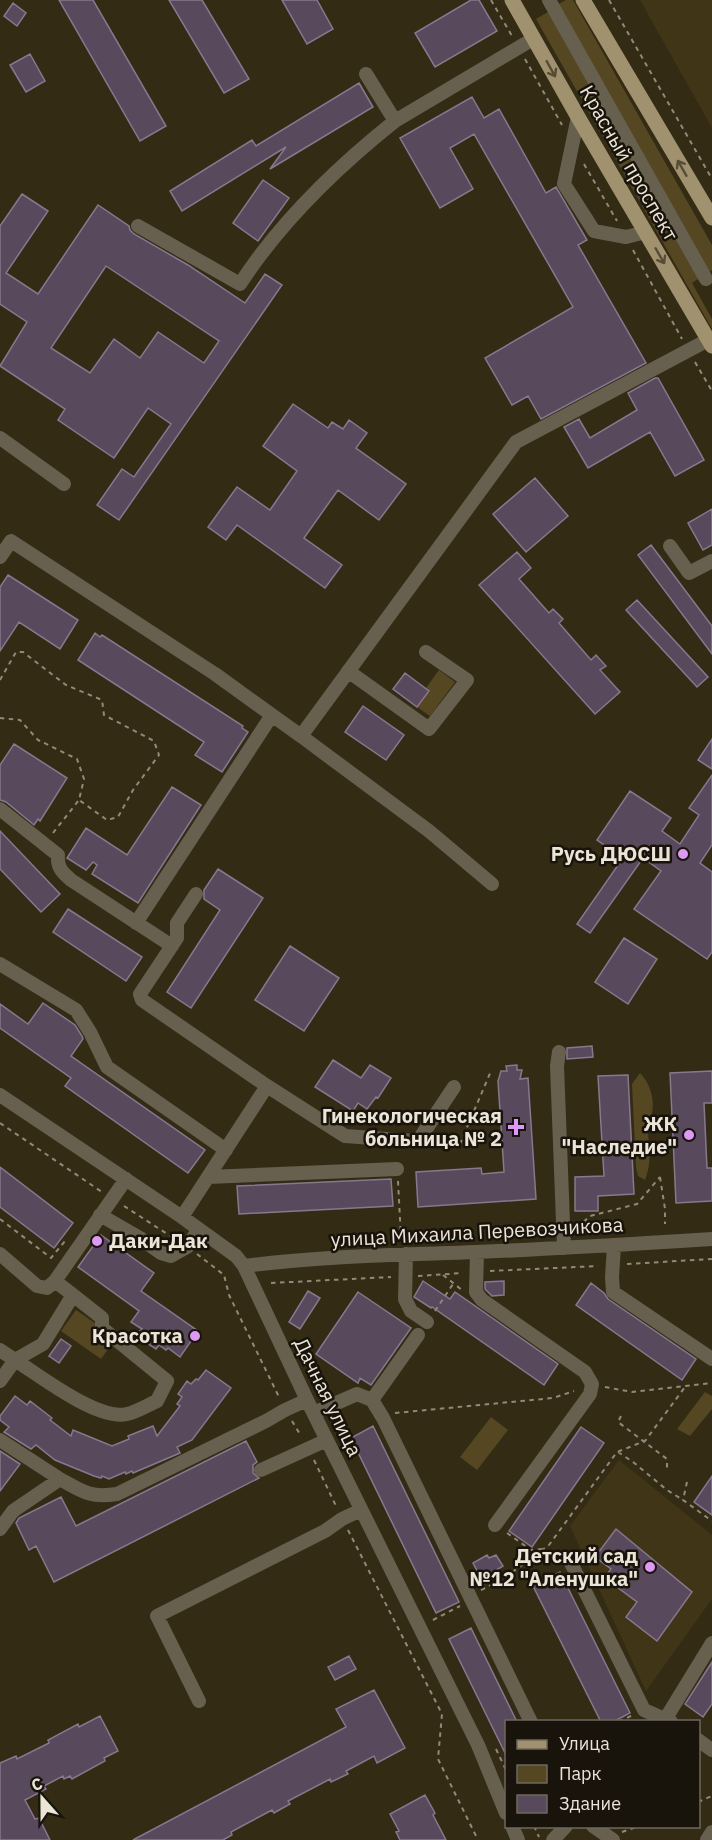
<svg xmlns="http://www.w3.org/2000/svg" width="712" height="1840" font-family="'IBM Plex Sans',sans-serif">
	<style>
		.built { fill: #403517 }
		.green { fill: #554722 }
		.building { fill: #58495d; stroke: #88788e; stroke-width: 1.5; fill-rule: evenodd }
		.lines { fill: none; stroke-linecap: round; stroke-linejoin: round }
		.path { stroke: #918a78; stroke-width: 2; stroke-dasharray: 4.5 4.5; stroke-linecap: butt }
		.minor { stroke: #67604f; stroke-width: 14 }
		.major { stroke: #a1926f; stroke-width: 15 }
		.oneway { stroke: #564d38 }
		.poi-dot { fill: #dd99f4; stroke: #18140b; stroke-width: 2 }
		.labels { text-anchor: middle; stroke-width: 5; stroke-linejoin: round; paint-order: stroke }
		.street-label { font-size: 20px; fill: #eae5d7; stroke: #18140b }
		.poi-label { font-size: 20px; font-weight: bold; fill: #eae5d7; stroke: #18140b; text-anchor: end }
	</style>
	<rect width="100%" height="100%" fill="#342b15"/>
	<path class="built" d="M640 0H712V128Z
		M619 1460 712 1535V1599L646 1691 570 1526Z"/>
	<path class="green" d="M566 0H573L712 245V270L709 272 557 5Z
		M550 11 701 277 692 283 712 319V329L536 19Z
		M439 670 455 682 430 716 417 707 429 691 426 688Z
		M640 1073C650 1083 655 1099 652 1113 651 1120 647 1126 648 1132 649 1151 652 1161 645 1180L638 1176 636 1168 632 1084Z
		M76 1310 116 1338 101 1359 61 1331Z
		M705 1392 712 1396V1409L690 1436 677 1429Z
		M491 1417 508 1430 477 1470 460 1457Z"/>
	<path class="building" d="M59 0H93L166 126 140 141Z
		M169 0H202L249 79 224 93Z
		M282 0H317L333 29 307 44Z
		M471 0H479L497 31 435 67 415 33Z
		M13 3 26 13 17 26 4 16Z
		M30 54 45 81 26 92 10 65Z
		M359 83 373 107 270 169 286 147 182 211 170 191 252 140 256 146Z
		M472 97 484 118 499 109 546 193 556 187 587 240 578 245 646 363 541 419 528 396 512 405 485 358 573 307 474 134 450 148 473 189 440 208 400 138Z
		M263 180 289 198 258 241 233 223Z
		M22 194 48 211 6 273 38 294 98 205 129 226 130 230 134 234 188 265 245 303 265 274 282 285 119 520 97 505 122 469 134 477 171 424 148 408 114 458 58 420 65 409 0 366 27 322 0 304V226ZM106 266 219 341 204 363 158 332 140 358 114 339 90 373 51 348Z
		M655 378H658L704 460 675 476 650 432 588 468 564 427 579 419 590 438 637 410 628 393Z
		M293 404 328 428 332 422 343 429 349 420 367 433 356 448 406 484 379 520 338 490 304 538 342 565 325 588 237 525 226 540 208 527 237 487 270 510 297 471 263 446Z
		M535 478 568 516 526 552 493 514Z
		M712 509V545L703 550 688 523Z
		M651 545 712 626V654L638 555Z
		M517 552 531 568 519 579 549 613 553 609 563 619 559 623 591 660 596 655 606 666 600 670 620 692 595 714 479 585Z
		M8 575 78 620 60 649 19 622 0 651V587Z
		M637 600 708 677 697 687 626 610Z
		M95 633 100 637 102 635 243 726 242 728 248 732 222 772 195 755 204 742 78 660Z
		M405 673 429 691 417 707 393 689Z
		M363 706 404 735 386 760 345 732Z
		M712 739V769L698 760Z
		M14 744 67 778 40 821 38 819 34 825 6 802 0 800V765Z
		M712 775V845L700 863 712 872V952L707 959 634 909 661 871 643 858 590 933 577 924 623 858 597 840 630 791 671 818 662 831 680 844 699 815 689 808Z
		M172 787 201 805 138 903 92 874 97 865 93 862 86 870 67 858 86 828 127 855Z
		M0 831 60 894 41 912 0 869Z
		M218 869 263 898 191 1008 167 992 220 910 204 899V890Z
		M68 909 142 957 126 981 53 932Z
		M624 938 657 959 628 1004 595 982Z
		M290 946 339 978 304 1031 255 1000Z
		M43 1003 75 1025 82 1036 83 1039 71 1056 205 1150 188 1173 65 1086 71 1078 0 1028V1004L28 1024Z
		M592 1046 593 1057 567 1059V1048Z
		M333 1060 361 1078 370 1065 391 1078 378 1098 376 1097 367 1109 358 1103 353 1111 315 1087Z
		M517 1065V1070H522L520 1079 528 1078 536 1199 418 1207 416 1172 481 1168 482 1174 504 1172 498 1081 501 1071H507L506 1066Z
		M712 1071V1103H704L707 1168H712V1201L676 1203 670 1073Z
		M628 1075 634 1194 598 1196V1211H575V1177L604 1176 598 1076Z
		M0 1167 73 1223 54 1248 0 1207Z
		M391 1179 393 1206 239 1214 237 1186Z
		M101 1235 154 1273 141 1291 198 1331 180 1357 168 1348 166 1350 159 1345 156 1349 144 1341 147 1336 140 1331 142 1329 131 1322 139 1311 78 1267Z
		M423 1281 450 1299 455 1292 558 1364 544 1385 432 1307 431 1308 414 1297Z
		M504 1281V1295L492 1296 485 1289V1282Z
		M591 1283 604 1293 608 1299 696 1359 682 1380 576 1305Z
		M308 1291 320 1298 300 1329 289 1322Z
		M358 1292 411 1328 371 1385 360 1378 358 1383 316 1354Z
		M61 1339 71 1346 59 1363 49 1356Z
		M206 1370 231 1388 192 1440 177 1447 180 1453 133 1473 132 1471 126 1474 125 1472 109 1479 102 1476 101 1478 94 1476 55 1460 36 1445 31 1449 4 1432 9 1427 0 1420V1416L15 1396 27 1405 30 1401 52 1418 50 1420 71 1436 73 1430 112 1446 129 1439 128 1436 153 1426 157 1436 180 1406 177 1404 182 1397 178 1394 187 1381 191 1384 196 1379 198 1380Z
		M373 1426 459 1602 436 1613 351 1438Z
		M581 1427 604 1443 532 1547 509 1531Z
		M246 1441 257 1462 253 1465V1473L259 1478 54 1582 36 1546 29 1550 16 1523 19 1518 61 1497 76 1526Z
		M0 1451 20 1464 0 1491Z
		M712 1476V1515L694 1502Z
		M616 1529 692 1592 657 1641 626 1617 637 1602 617 1587 620 1582 608 1573 611 1569 595 1557Z
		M487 1555 489 1558 496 1555 503 1566 495 1571 498 1576 484 1584 473 1563Z
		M560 1572 630 1713 613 1722H601L533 1586Z
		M471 1628 517 1722H507V1757L449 1639Z
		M349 1656 356 1669 335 1680 328 1667Z
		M712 1662V1704L703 1717 685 1704Z
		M374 1690 405 1748 377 1763 374 1756 346 1771 348 1774 331 1782 330 1779 288 1801 290 1804 274 1813 272 1810 242 1826 231 1832 232 1835 223 1840H133L346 1727 336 1709Z
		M100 1716 118 1751 104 1758 105 1761 72 1779 70 1776 64 1779 63 1776 44 1786 46 1789 25 1800 35 1819 39 1818 50 1840H0V1763L16 1756 17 1759 49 1743 48 1740 78 1724 79 1727Z
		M425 1795 435 1813 433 1815 446 1840H400L396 1832 399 1831 390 1814Z"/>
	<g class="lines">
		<path class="path" d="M491 0 512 36
			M609 0 712 179
			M525 59 562 125
			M584 164 617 221
			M633 250 682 339
			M695 362 712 391
			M0 680 16 652H23L66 685 102 700 104 715 154 741 159 755 133 790 118 817 107 820 79 800 84 779 77 759 38 740 20 720 0 718
			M53 833 79 800
			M0 1123 102 1192
			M460 1144 491 1071
			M660 1177 665 1209V1224
			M398 1181 401 1238
			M124 1206 175 1239
			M0 1219 51 1258 65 1241
			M577 1228 590 1216 637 1204 660 1177
			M197 1254 224 1275 229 1295 279 1397
			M627 1264 712 1259
			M490 1271 598 1266
			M443 1275 462 1290
			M418 1276 463 1273
			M271 1283 391 1277
			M435 1311 453 1284
			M605 1387 632 1392 712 1383
			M395 1413 553 1398 574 1391
			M621 1416 618 1422 667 1459V1468
			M292 1421 301 1436
			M618 1452 633 1462 667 1490 683 1500
			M314 1460 336 1506
			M687 1482 683 1500 712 1521
			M348 1530 442 1714 438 1759 478 1840
			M507 1533 531 1550 542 1549 558 1555
			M481 1590 503 1579 549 1545 617 1452 645 1441 685 1387
			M433 1620 460 1606
			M619 1722 633 1715
			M496 1749 506 1770
			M698 1802 712 1796
			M534 1826 539 1837
			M622 1832 639 1826"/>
		<path class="minor" d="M549 0 706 279
			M366 74 395 121 533 39
			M578 117 564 184 594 231 626 237 646 232
			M138 226 240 284C281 221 336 168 395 121
			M0 438 64 484
			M670 546 689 573 712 561
			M0 557 11 541 215 674 301 736
			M348 671 429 729 467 680 426 652
			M0 809 58 855C57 868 62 872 71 880L172 946
			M492 884 429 831 301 736 516 442 708 340
			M196 894 177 923V938L140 994 142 1000 267 1086
			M136 923 272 715
			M0 964 76 1010 90 1032 107 1067 226 1150
			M559 1052 557 1066 564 1248
			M0 1095 182 1217 236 1256 244 1266 307 1400 478 1745 506 1813
			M208 1177 397 1169
			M100 1215 140 1238 161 1253 171 1256 187 1247 199 1229
			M182 1217 267 1086 345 1136 415 1141 420 1138 454 1087
			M614 1246 612 1277 613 1292 712 1359
			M477 1252 476 1292 482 1300 585 1372 592 1384 590 1394 495 1525
			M0 1254 37 1286 47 1288 55 1281
			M406 1254 405 1299 411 1311 427 1322
			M244 1266C320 1256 398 1255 476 1252 554 1249 633 1244 712 1239
			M73 1295 102 1318V1328L167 1381 157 1401C148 1405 137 1412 127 1414 98 1421 40 1376 15 1360L43 1344Z
			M73 1295 55 1281 126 1179
			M0 1350 15 1360 0 1381
			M372 1400 418 1335
			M314 1413 357 1394 372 1400 383 1418 531 1722
			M0 1440 60 1479
			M261 1470 327 1440
			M0 1529 13 1511 60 1479C83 1492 90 1498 117 1494L266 1421 285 1410 307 1400
			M569 1559 644 1710 671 1722
			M199 1701 157 1616 325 1531 342 1519 361 1510
			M666 1718 712 1643
			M698 1740 712 1750
			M512 1826 518 1840
			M593 1826 613 1840
			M553 1840 566 1826
			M707 1840 712 1832"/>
		<path class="major" d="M512 0 578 117 712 346
			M583 0 712 218"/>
	</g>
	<defs><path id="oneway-shaft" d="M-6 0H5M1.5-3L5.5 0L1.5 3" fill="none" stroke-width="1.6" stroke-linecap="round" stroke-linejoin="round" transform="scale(1.5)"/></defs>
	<g class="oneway">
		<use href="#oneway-shaft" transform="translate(551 69) rotate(61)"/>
		<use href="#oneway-shaft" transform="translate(682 168) rotate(-120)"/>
		<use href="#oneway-shaft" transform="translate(660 256) rotate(60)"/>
	</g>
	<g class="poi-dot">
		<circle cx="683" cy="854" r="6"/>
		<path d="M513 1118h6v6h6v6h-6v6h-6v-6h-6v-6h6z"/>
		<circle cx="689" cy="1135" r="6"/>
		<circle cx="97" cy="1241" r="6"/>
		<circle cx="195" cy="1336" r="6"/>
		<circle cx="650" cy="1567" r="6"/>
	</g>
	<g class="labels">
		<g class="street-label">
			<text transform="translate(629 163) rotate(60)" y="7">Красный проспект</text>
			<text transform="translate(477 1232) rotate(-3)" y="7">улица Михаила Перевозчикова</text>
			<text transform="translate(328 1397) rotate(64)" y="7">Дачная улица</text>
		</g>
		<g class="poi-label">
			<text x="671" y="861">Русь ДЮСШ</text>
			<text x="502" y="1123">Гинекологическая<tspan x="502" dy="23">больница № 2</tspan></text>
			<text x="677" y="1131">ЖК<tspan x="677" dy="23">"Наследие"</tspan></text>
			<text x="109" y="1248" text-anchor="start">Даки-Дак</text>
			<text x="183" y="1343">Красотка</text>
			<text x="638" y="1563">Детский сад<tspan x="638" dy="23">№12 "Аленушка"</tspan></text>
		</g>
	</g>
	<rect x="505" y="1720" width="195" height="108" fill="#18140b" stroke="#6c685d" stroke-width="1.5"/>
	<rect x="517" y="1740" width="30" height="9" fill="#a1926f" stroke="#6c685d" stroke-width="1.5"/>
	<text x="559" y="1750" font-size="18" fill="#eae5d7">Улица</text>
	<rect x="517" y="1765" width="30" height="18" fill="#554722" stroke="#6c685d" stroke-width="1.5"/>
	<text x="559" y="1780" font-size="18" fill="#eae5d7">Парк</text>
	<rect x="517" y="1795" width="30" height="18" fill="#58495d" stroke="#6c685d" stroke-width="1.5"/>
	<text x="559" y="1810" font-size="18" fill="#eae5d7">Здание</text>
	<g transform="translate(42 1798) rotate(339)" stroke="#18140b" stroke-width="4.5" paint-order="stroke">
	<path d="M0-4.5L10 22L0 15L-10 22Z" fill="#eae5d7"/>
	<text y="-9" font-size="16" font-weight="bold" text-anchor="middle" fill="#eae5d7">С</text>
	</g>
</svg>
